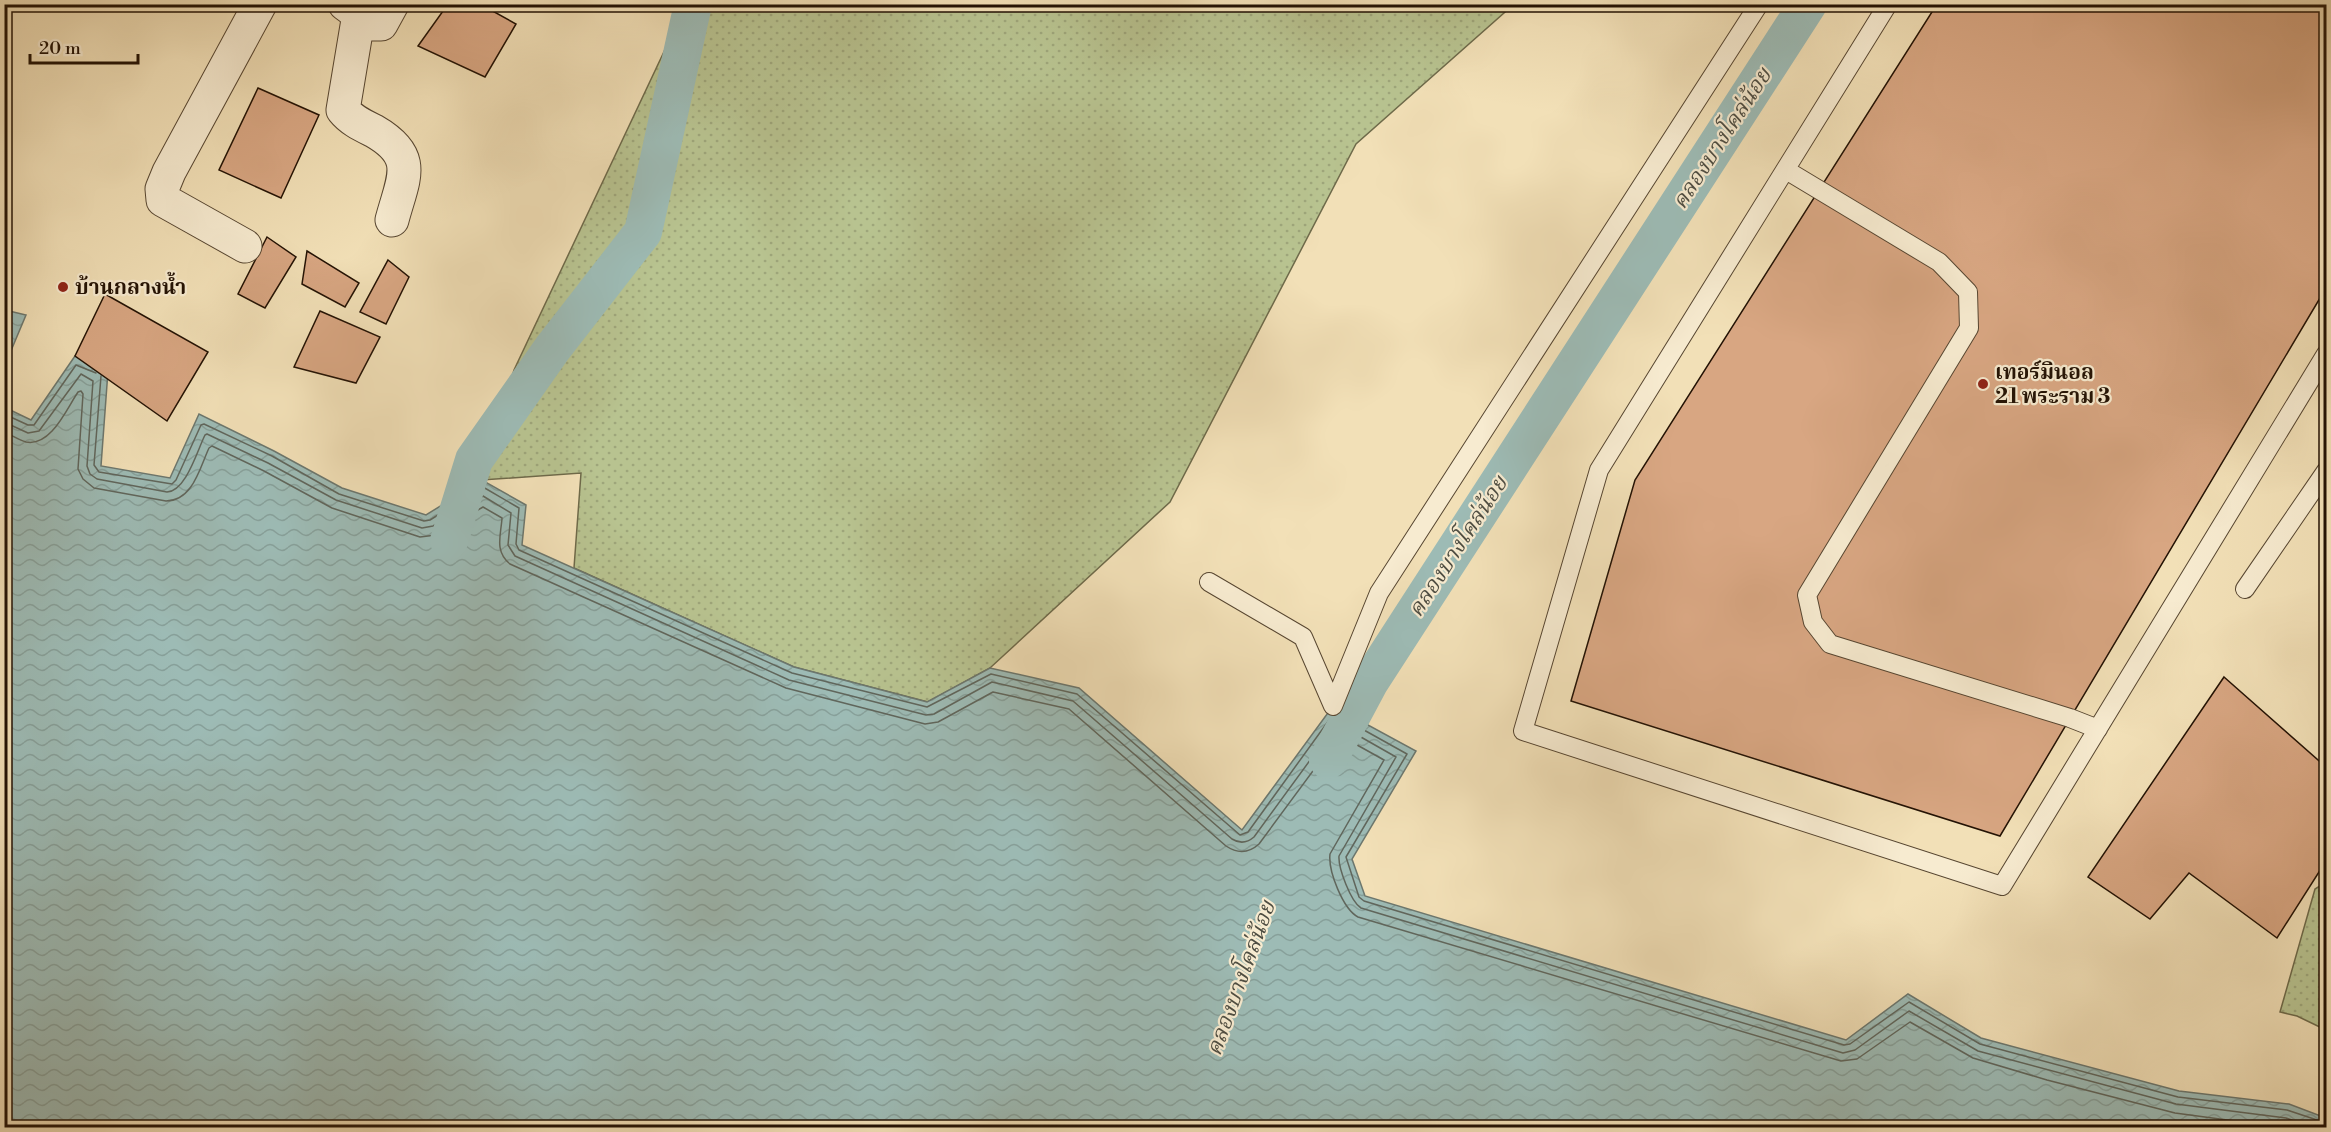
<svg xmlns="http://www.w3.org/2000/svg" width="2331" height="1132" font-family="'Libre Bodoni','Noto Serif Thai',serif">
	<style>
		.green { fill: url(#green-dots); stroke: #6e6a4a; stroke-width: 1.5 }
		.water { fill: url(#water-waves); stroke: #6c776e; stroke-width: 1.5 }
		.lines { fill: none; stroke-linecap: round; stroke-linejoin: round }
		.shore { stroke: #60665c; stroke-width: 1.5 }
		.canal { stroke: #9dbbb5; stroke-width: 38 }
		.building { fill: #d8a682; stroke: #231204; stroke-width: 1.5 }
		.lane-casing { stroke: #574631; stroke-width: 20 }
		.street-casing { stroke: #574631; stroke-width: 35 }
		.lane { stroke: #f7ebd0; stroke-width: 18 }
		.street { stroke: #f7ebd0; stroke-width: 33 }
		.poi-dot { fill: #8f2418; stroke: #f7ebd0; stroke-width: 2 }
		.labels { text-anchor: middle; stroke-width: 4.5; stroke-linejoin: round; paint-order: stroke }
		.poi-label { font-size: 21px; font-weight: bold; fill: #231204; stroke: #f7ebd0; text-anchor: start }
		.water-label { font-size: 22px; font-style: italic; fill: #4e4d42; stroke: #f7ebd0 }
	</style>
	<defs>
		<pattern id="green-dots" width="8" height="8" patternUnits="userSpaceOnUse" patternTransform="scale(1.5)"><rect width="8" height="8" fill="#b8c390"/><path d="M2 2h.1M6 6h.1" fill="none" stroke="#9ea67b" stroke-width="1.8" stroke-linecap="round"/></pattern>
		<pattern id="water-waves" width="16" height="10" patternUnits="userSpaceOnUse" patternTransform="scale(1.5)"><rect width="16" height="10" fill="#9dbbb5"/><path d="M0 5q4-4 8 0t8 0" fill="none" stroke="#87a09a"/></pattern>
	</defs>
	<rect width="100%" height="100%" fill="#f2e0b7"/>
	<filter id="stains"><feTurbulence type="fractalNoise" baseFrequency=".00333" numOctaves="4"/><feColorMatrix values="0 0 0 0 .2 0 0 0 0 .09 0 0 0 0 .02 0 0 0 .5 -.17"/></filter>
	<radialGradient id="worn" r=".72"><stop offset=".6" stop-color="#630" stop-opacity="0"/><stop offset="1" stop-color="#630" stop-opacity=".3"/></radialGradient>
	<path class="green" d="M686 5H1513L1356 144 1170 502 990 668 928 702 794 667 574 568 581 473 482 480 514 370Z
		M2326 882V1030L2297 1016 2280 1012 2315 889Z"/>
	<path class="water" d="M5 310 26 315 5 365 4 310Z
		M75 356 108 371 101 466 170 478 199 414 274 451 342 488 426 515 482 480 526 505 522 545 794 667 927 702 990 668 1079 688 1242 830 1333 706 1416 751 1352 859 1365 896 1846 1040 1908 994 1981 1038 2179 1091 2289 1104 2326 1118V1127H5L4 407 31 420Z"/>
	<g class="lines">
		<path class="shore" d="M101 376 94 465 99 472 172 484 176 480 201 425 204 424 272 456 339 494 424 521 430 520 483 487 519 508 516 544 519 550 792 673 927 707 991 674 1077 694 1240 835 1248 832 1332 716
			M4 414 28 425H34L76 365 96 373
			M4 422 28 433 39 431 81 374 93 381 87 466 90 474 97 479 167 492C186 491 197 451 205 435L207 434 268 463 336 500 422 528 433 526 483 496 511 513 508 545 515 556 789 680 926 715 934 714 992 682 1073 701 1232 839C1240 844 1247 843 1254 837L1335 726 1338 724 1396 757 1339 856C1338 868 1351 902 1361 908L1843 1053 1855 1050 1909 1011 1978 1051 2176 1104 2286 1118 2314 1128
			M4 432C11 435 19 440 26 442 51 447 67 408 78 392L81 391 83 394 78 469 83 479 94 488 166 501C193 501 200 467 209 448L212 446 264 471 332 508 420 537 436 535 483 507 502 518C501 535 494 551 510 564L786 688 925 724 938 722 993 692 1069 709 1226 846C1238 854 1249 853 1259 844L1338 737 1341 736 1384 760 1330 854C1328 871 1343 909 1358 917L1841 1061 1857 1059 1910 1022 1973 1058 2047 1080 2175 1113 2287 1128
			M1337 715 1407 754 1346 857 1359 897 1364 901 1844 1045 1850 1044 1909 1002 1980 1044 2178 1097 2287 1110 2326 1123"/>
		<path class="canal" d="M449 541 474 460 552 349 643 232 693 4
			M1328 760 1369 683 1808 4"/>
	</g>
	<path class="building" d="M448 4H480L516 24 485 77 418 46Z
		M1937 4H2326V288L2000 836 1571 701 1635 480Z
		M258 88 319 115 281 198 219 170Z
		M267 237 296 257 265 308 238 294Z
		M307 251 359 283 345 307 302 284Z
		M388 260 409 277 386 324 360 312Z
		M105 294 208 352 167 421 75 356Z
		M320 311 380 337 356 383 294 367Z
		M2224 677 2326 767V861L2277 938 2189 873 2150 919 2088 877Z"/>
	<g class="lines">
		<g class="lane-casing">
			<path id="lane" d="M1888 4 1599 470 1523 731 2002 886 2326 354
				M1786 170 1939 262 1968 292 1969 328 1807 595 1813 622 1830 644 2070 718 2098 729
				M1209 582 1303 637 1333 706 1379 593 1759 4
				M2245 589 2326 471"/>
		</g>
		<g class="street-casing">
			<path id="street" d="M345 4 372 24H381L392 4
				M359 14 343 110C351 120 362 125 374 131 419 157 403 178 392 220
				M245 246 163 200 162 189 169 172 260 4"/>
		</g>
		<use href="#lane" class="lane"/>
		<use href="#street" class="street"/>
	</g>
	<g class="poi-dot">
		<circle cx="63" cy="287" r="6"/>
		<circle cx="1983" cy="384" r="6"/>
	</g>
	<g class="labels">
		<g class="poi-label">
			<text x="75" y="294">บ้านกลางน้ำ</text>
			<text x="1995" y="379">เทอร์มินอล<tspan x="1995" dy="24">21 พระราม 3</tspan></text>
		</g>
		<g class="water-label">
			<text transform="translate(1721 138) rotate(-57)" y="8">คลองบางโคล่น้อย</text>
			<text transform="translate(1457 546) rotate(-57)" y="8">คลองบางโคล่น้อย</text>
			<text transform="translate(1240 978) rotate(-70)" y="8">คลองบางโคล่น้อย</text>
		</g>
	</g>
	<rect width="2331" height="1132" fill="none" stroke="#f2e0b7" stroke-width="24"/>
	<rect x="6" y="6" width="2319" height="1120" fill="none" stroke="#231204" stroke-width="3"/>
	<rect x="12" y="12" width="2307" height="1108" fill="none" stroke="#231204" stroke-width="1.5"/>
	<path d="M30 54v9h108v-9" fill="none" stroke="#231204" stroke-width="3"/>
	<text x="39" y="54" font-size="18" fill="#231204" stroke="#f7ebd0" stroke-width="4.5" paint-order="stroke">20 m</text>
	<rect width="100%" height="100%" filter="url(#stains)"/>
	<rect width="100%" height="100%" fill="url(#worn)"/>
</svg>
